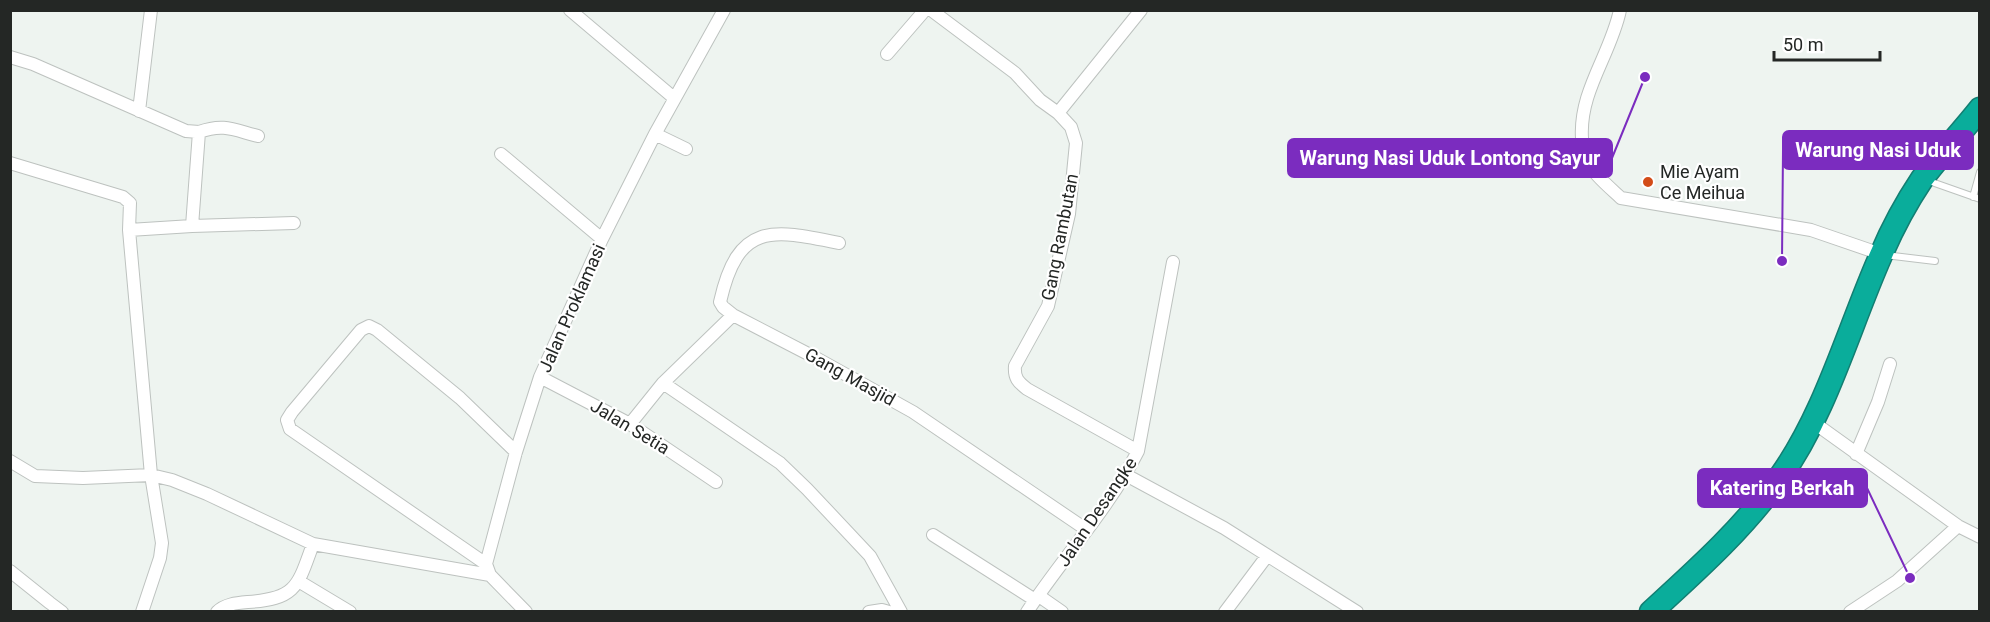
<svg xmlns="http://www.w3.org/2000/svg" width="1990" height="622" font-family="Roboto,sans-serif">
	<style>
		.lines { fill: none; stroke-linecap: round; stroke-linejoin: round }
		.lane-casing { stroke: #bdc2bf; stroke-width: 8 }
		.street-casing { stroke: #bdc2bf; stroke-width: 14 }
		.highway-casing { stroke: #137e72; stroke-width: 25 }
		.lane { stroke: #fff; stroke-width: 6 }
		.street { stroke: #fff; stroke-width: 12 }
		.highway { stroke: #0aad9b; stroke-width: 22 }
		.poi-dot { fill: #d34c18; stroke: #fff; stroke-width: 2 }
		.labels { text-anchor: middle; stroke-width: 4.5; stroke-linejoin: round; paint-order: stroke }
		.poi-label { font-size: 18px; fill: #242725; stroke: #fff; text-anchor: start }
		.street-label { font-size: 18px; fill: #242725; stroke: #fff }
		.leader { fill: none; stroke: #7b2cbf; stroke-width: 2 }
		.callout-dot { fill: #7b2cbf; stroke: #fff; stroke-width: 2 }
		.callout { fill: #7b2cbf; stroke: #7b2cbf; stroke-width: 2 }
		.callout-label { font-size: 20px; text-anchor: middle; font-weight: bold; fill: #fff }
	</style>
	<rect width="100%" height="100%" fill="#eef4f0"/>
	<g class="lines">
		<g class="lane-casing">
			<path id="lane" d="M1926 180 1980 199
				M1973 197 1980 172
				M1885 255 1935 261"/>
		</g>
		<g class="street-casing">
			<path id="street" d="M570 10 674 98
				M931 10 1015 73 1040 100 1058 113 1071 127 1076 143 1069 214 1048 306 1015 366C1014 378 1018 382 1027 389L1138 451
				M1620 10C1611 54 1579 91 1582 138 1582 144 1582 151 1584 156 1593 174 1607 185 1621 198L1811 230 1881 254
				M887 54 925 10
				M10 57 33 64 186 131 199 132 192 226 129 230
				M139 111 151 10
				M1058 113 1141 10
				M199 132C224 123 234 130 258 136
				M655 134 686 149
				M501 154 602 239
				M10 163 123 197 130 203 129 230 151 475 162 543 160 558 142 612
				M192 226 294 223
				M733 315 723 307 720 302C738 222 771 229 839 243
				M540 377 630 424 716 482
				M663 383 780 463 807 489 870 556 901 612
				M1813 422 1958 526 1980 537
				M630 424 663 383 733 315 816 358 913 412 1087 530
				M1856 454 1878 402 1890 364
				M10 461 35 476 83 478 151 475 172 480 207 494 313 544 490 575
				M1126 475 1224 528 1357 612
				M933 535 1035 600
				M486 564 290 429 287 420 292 412 361 330 369 326 377 330 460 398 516 452
				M10 571 50 603 62 612
				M300 582 350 612
				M1039 596 1062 612
				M217 612C225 604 237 603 248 602 297 599 298 585 313 544
				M526 612 490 575 486 564 516 452 540 377 602 239 655 134 724 10
				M869 612 882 610 889 612
				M1027 612C1063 557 1108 510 1138 451L1173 262
				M1225 612 1267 556
				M1850 612 1897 581 1958 526"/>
		</g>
		<g class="highway-casing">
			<path id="highway" d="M1651 612C1697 570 1744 528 1780 477 1826 413 1849 327 1881 255 1892 229 1906 203 1922 179 1940 155 1961 133 1980 109"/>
		</g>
		<use href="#lane" class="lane"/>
		<use href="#street" class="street"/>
		<use href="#highway" class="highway"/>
	</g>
	<circle class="poi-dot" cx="1648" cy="182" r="6"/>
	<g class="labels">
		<g class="poi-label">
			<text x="1660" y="178">Mie Ayam<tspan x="1660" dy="21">Ce Meihua</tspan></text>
		</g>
		<g class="street-label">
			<text transform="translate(1060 237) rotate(-79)" y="6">Gang Rambutan</text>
			<text transform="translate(572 308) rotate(-66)" y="6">Jalan Proklamasi</text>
			<text transform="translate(850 377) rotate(29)" y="6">Gang Masjid</text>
			<text transform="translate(630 427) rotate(31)" y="6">Jalan Setia</text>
			<text transform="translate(1097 512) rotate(-56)" y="6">Jalan Desangke</text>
		</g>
	</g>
	<path class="leader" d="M1782 261L1783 150M1645 77L1612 158M1910 578L1867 488"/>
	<g class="callout-dot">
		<circle cx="1782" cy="261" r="6"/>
		<circle cx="1645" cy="77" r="6"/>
		<circle cx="1910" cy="578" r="6"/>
	</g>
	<g class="callout">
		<rect x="1783" y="131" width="190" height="38" rx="6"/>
		<rect x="1288" y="139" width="324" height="38" rx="6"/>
		<rect x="1698" y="469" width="169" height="38" rx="6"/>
	</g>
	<g class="callout-label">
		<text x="1878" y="157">Warung Nasi Uduk</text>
		<text x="1450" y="165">Warung Nasi Uduk Lontong Sayur</text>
		<text x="1782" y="495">Katering Berkah</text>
	</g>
	<rect width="1990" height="622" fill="none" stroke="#242725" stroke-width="24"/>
	<path d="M1774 51v9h106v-9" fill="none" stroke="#242725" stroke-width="3"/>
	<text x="1783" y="51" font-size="18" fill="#242725" stroke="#ffffff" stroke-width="4.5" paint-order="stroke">50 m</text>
</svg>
